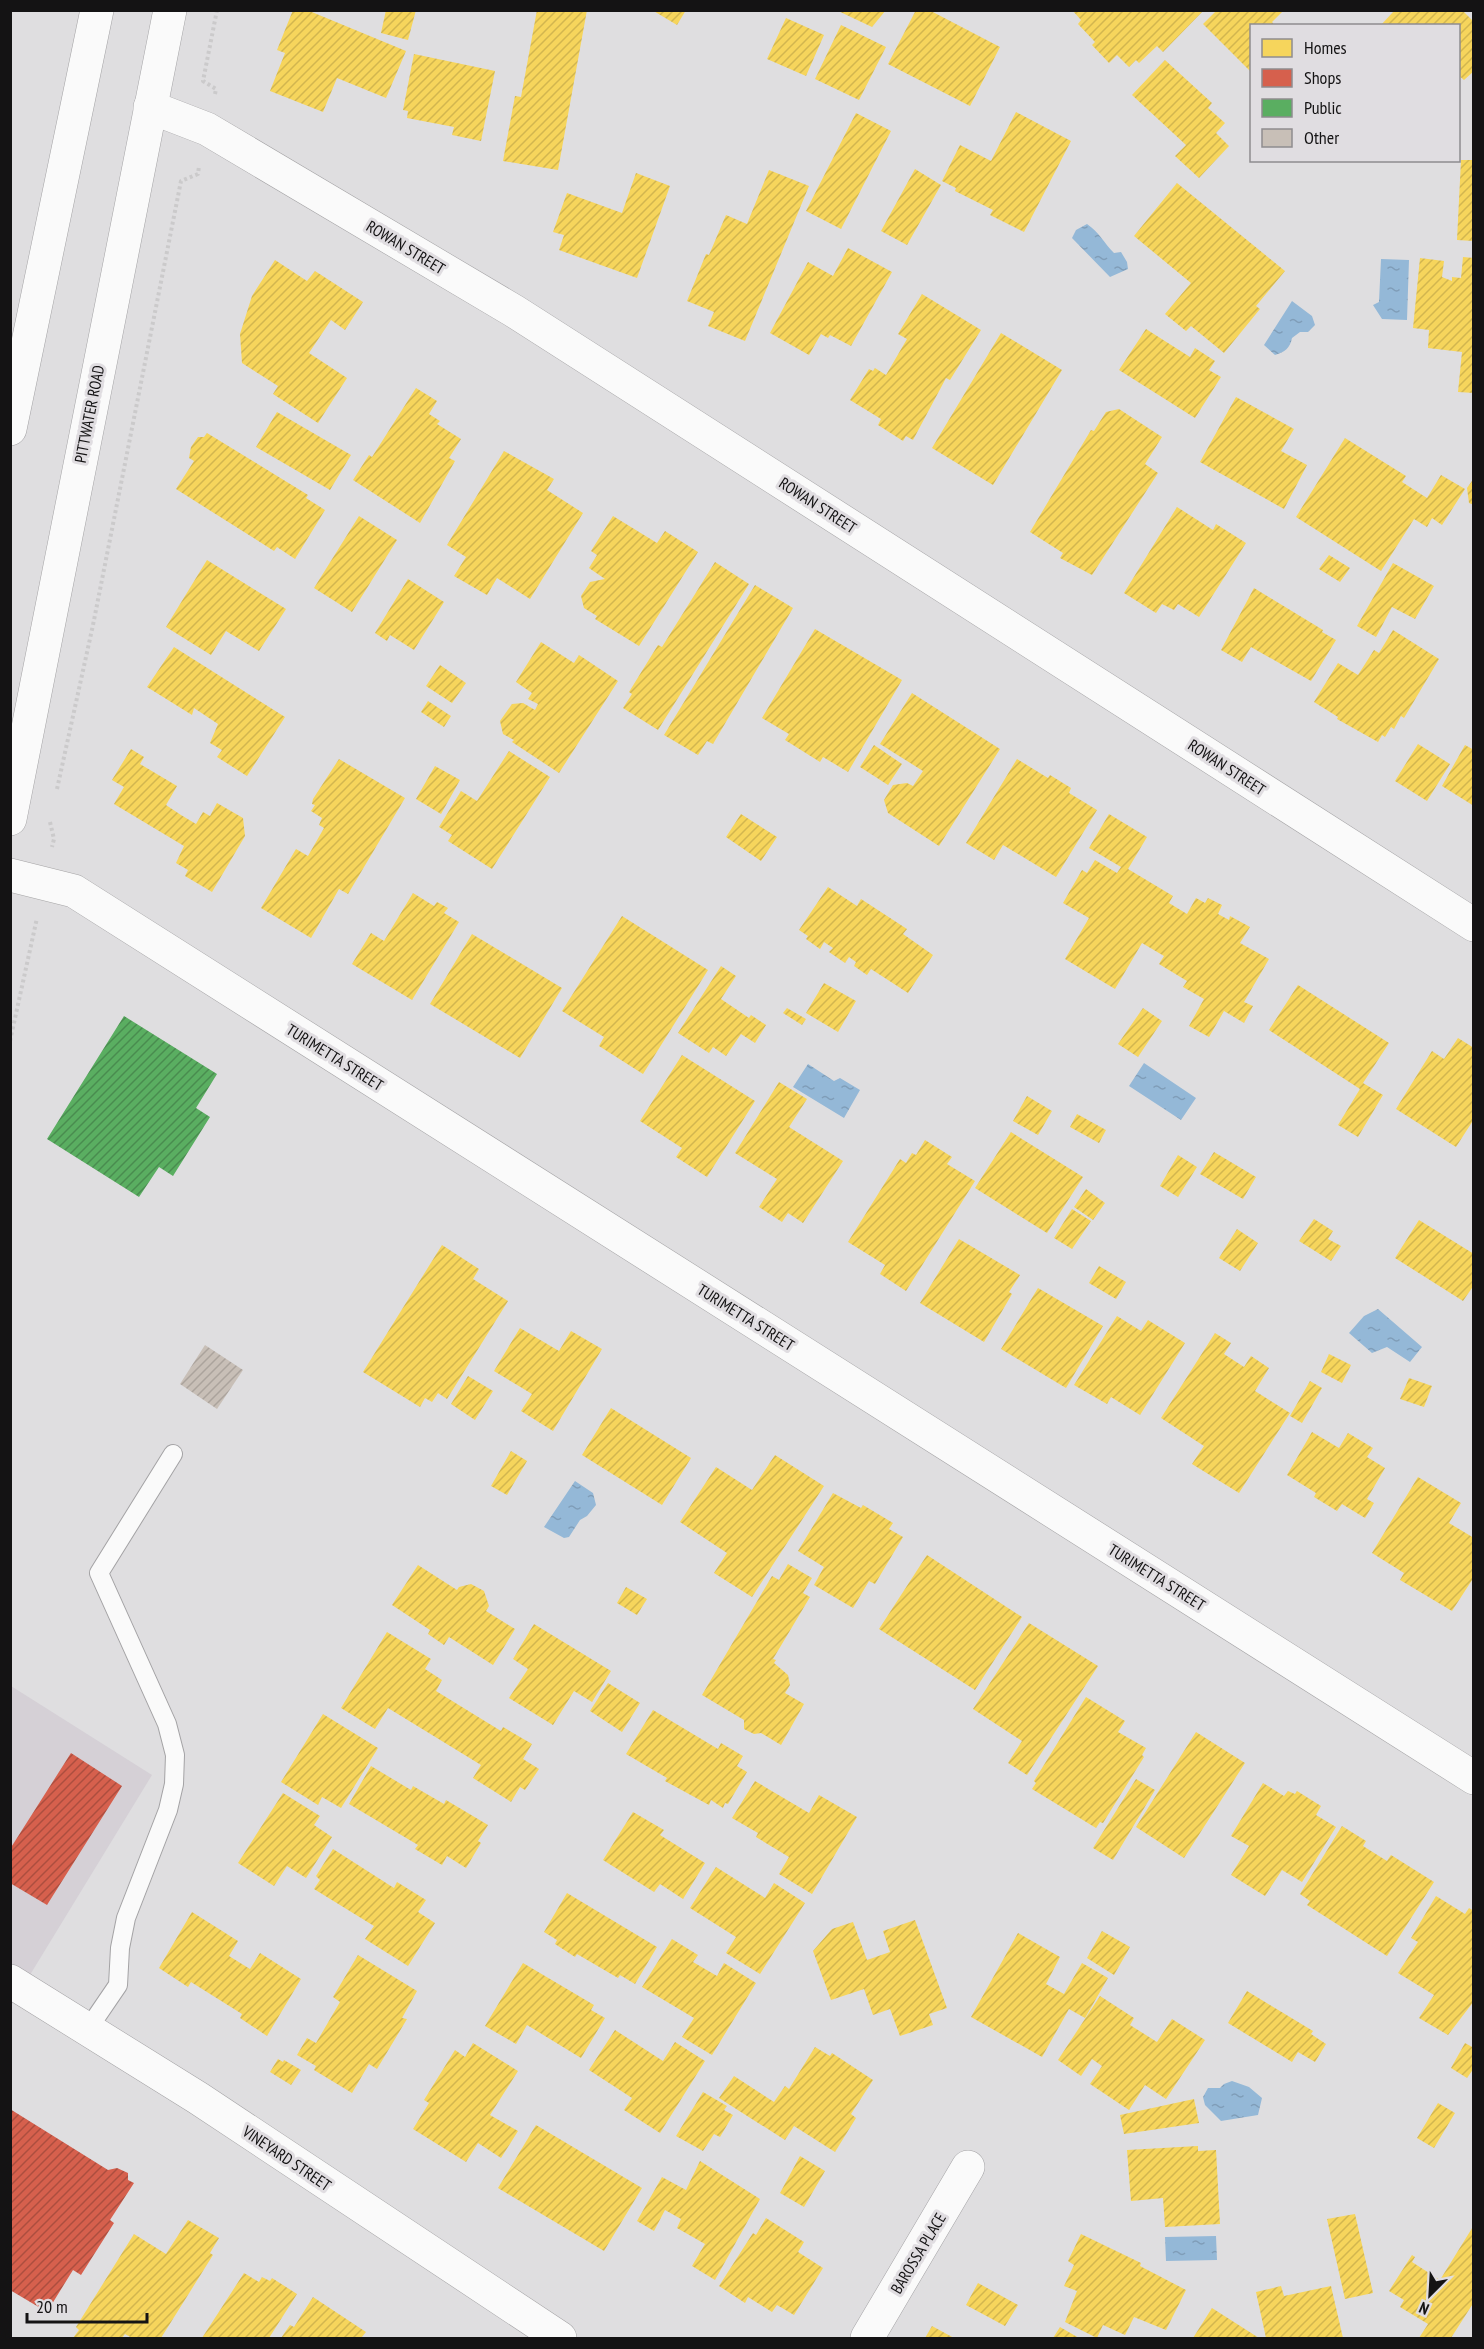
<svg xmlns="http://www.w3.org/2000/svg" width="1484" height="2349" font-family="'PT Sans Narrow',sans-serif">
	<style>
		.built { fill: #d5d0d6 }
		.water { fill: url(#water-ripples) }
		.homes { fill: url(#homes-hatch) }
		.shops { fill: url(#shops-hatch) }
		.public { fill: url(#public-hatch) }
		.building { fill: url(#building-hatch) }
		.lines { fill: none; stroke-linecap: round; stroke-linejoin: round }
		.lane-casing { stroke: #a4a3a5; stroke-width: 20 }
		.street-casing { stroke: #a4a3a5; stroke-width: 34 }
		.highway-casing { stroke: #a4a3a5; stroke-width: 34 }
		.path { stroke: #cbcacb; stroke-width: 4; stroke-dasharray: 3 3; stroke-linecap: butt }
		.lane { stroke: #fafafa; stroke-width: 18 }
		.street { stroke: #fafafa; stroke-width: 33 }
		.highway { stroke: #fafafa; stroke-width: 33 }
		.labels { text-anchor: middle; stroke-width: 6; stroke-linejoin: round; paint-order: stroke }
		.street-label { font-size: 16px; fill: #141314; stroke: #e0dde1 }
	</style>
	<defs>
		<pattern id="water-ripples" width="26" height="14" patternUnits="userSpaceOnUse" patternTransform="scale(1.5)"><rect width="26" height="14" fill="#94b8d7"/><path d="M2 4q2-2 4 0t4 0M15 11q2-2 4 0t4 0" fill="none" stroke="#7f9db8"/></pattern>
		<pattern id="homes-hatch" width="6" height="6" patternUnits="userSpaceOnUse" patternTransform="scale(1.5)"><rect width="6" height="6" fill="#f6d55c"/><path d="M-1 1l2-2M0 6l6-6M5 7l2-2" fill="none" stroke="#d2b64f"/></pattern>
		<pattern id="shops-hatch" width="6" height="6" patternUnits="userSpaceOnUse" patternTransform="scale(1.5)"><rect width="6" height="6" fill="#d6604d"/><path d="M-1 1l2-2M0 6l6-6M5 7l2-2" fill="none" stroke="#ac4e3f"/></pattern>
		<pattern id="public-hatch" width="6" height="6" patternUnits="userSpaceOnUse" patternTransform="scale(1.5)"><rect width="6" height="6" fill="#5aae61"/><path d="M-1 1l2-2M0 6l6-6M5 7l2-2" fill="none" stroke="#498c4f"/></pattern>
		<pattern id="building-hatch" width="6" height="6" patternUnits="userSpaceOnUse" patternTransform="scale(1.5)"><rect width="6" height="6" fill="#c8bfb7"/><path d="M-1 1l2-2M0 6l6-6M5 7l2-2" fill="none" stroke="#aba39c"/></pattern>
	</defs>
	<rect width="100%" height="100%" fill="#dfdee0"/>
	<path class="built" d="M11 1686 152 1775 11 2006Z"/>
	<path class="water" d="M1087 224C1099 232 1104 243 1114 253L1121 252 1127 262 1128 269 1110 277 1072 238 1076 230Z
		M1381 259 1409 260 1407 320 1382 319 1373 305 1379 302Z
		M1292 301 1312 316 1315 325 1308 332H1300L1292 338C1290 348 1285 352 1275 355L1264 345Z
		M1144 1063 1196 1098 1181 1120 1129 1086Z
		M808 1064 834 1081 840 1078 860 1090 844 1118 793 1087Z
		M1378 1309 1422 1347 1410 1362 1387 1347 1372 1353 1349 1333 1364 1316Z
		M575 1481 593 1493 596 1505 587 1516 580 1520 569 1537 564 1538 544 1527Z
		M1232 2081 1249 2087 1262 2098 1258 2115 1221 2121 1205 2105 1203 2097 1208 2088H1220L1224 2084Z
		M1216 2236 1217 2260 1166 2261 1165 2237Z"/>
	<path class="homes" d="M293 10H307L406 51 386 98 337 78 323 112 270 91 285 53 277 50Z
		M386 10H416L408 40 381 33Z
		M537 10H587L558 170 503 161 515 96 521 97Z
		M652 10H686L677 25Z
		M836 10H886L872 27Z
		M916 10H929L1000 47 970 106 888 64Z
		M1072 10H1204L1163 52 1157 46 1139 63 1136 60 1129 67 1117 55 1109 63 1092 45 1095 42 1078 24 1081 20Z
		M1217 10H1284L1272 22 1275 26H1252V73L1203 24Z
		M1395 10H1462L1474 22V71L1464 80 1458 75V26H1380Z
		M786 18 824 35 806 76 767 59Z
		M841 25 886 47 859 100 815 79Z
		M414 54 495 71 481 141 452 135 454 127 407 118 408 111 403 110Z
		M1165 60 1212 103 1208 108 1225 123 1216 133 1229 146 1199 178 1175 156 1186 145 1132 95Z
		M1016 112 1071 141 1024 232 990 215 993 210 955 191 956 188 942 181 960 145 991 161Z
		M856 113 891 131 841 229 806 211Z
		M1461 160H1474V241L1457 240Z
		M915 169 941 185 907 245 881 231Z
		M769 170 809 186 745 341 708 326 714 312 687 301 706 254 709 255 726 215 747 224Z
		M636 173 670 186 637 278 559 250 564 235 553 232 567 193 622 213Z
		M1177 183 1285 271 1256 306 1260 309 1224 353 1191 326 1186 331 1165 314 1191 283 1134 236Z
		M848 248 892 272 851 346 830 335 828 338 821 334 809 355 770 333 808 262 833 276Z
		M1463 257 1474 258V393L1458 392 1462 352 1428 348 1429 330 1413 328 1420 258 1444 261 1442 277 1452 281V277L1461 278Z
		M275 260 307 281 315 271 363 302 345 330 331 320 309 353 347 378 318 423 273 394 278 386 242 363 240 334 252 296Z
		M922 294 981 330 950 380 946 378 913 440 906 436 903 441 878 425 881 419 850 400 869 369 873 371 875 368 886 375 907 339 898 334Z
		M1146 329 1190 357 1195 348 1215 361 1209 370 1221 377 1195 418 1119 370Z
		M1001 333 1062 370 993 485 932 448Z
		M416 388 437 401 429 414 440 421 437 424 461 439 449 458 455 461 420 523 353 480 369 455 372 457Z
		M1236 397 1294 429 1281 451 1307 465 1284 509 1200 462Z
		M1119 409 1162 437 1145 464 1158 473 1092 575 1060 558 1063 553 1030 532 1091 430 1094 431 1106 412Z
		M277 412 351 455 330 490 256 447Z
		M207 433 308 495 306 498 325 510 295 559 277 547 274 551 176 489 194 461 189 458 191 447 198 437H204Z
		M1345 438 1406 476 1402 482 1427 498 1441 475 1465 489 1442 525 1432 518 1427 527 1414 519 1381 571 1296 517Z
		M504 451 554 479 547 490 583 513 530 599 497 578 487 595 454 576 466 557 447 545Z
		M1474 478V505L1469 503 1467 488Z
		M1177 507 1213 530 1216 524 1246 543 1199 617 1178 604 1174 610 1162 604 1156 613 1124 593Z
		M359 516 397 540 352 612 314 588Z
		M613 516 657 543 665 531 698 552 639 646 595 619 597 616 584 608 581 596 590 582 605 579 589 568 597 555 591 551Z
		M1329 555 1350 568 1340 582 1319 569Z
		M207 560 286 609 259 651 226 631 211 655 166 627Z
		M715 562 749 584 658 730 623 708 632 694 629 692 658 645 662 647Z
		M1393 563 1434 586 1415 619 1392 607 1376 637 1357 626Z
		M408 579 444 602 414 650 390 635 387 641 375 633Z
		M755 585 793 608 713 744 707 741 698 755 664 735Z
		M1254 588 1323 630 1322 632 1336 640 1311 681 1251 647 1242 662 1221 650Z
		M815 629 902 680 848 772 823 757 820 762 785 740 789 734 762 718Z
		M1393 630 1439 659 1404 718 1401 716 1394 729 1391 727 1385 737 1382 735 1378 742 1337 719 1338 717 1314 702 1338 663 1358 675 1374 650 1379 653Z
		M541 642 574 663 579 655 618 681 559 773 512 742 514 740 503 734 500 721 512 704 523 703 535 710 538 704 528 699 532 693 516 682Z
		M174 647 285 717 247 776 217 757 222 750 210 743 218 724 194 708 192 715 147 687Z
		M440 665 466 683 452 703 426 686Z
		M912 693 1000 749 939 846 888 813 884 800 893 785 907 783 913 786 923 771 880 744Z
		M428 701 451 716 444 727 421 712Z
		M1418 744 1450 764 1427 801 1395 781Z
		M874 745 902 764 888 785 860 767Z
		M1465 745 1474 750V806L1442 786Z
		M131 749 144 757 140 764 177 786 166 805 181 815 196 824 203 812 210 816 217 803 243 818 245 836 212 892 185 876 188 870 176 863 184 846 114 804 124 787 112 780Z
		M509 751 550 777 492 869 448 841 452 835 439 827 461 791 477 801Z
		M339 759 405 798 348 894 339 889 311 938 261 908 296 849 308 856 324 828 319 825 322 818 311 811 315 805 312 804 313 799Z
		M1017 759 1048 778 1050 775 1071 788 1069 793 1097 810 1056 877 1003 845 994 860 966 843Z
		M435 766 460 780 441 814 416 799Z
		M741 814 777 837 761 861 726 837Z
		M1109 814 1147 837 1128 869 1173 896 1169 903 1187 914 1196 898 1205 903 1208 898 1222 905 1218 914 1229 920 1230 916 1250 927 1240 943 1269 959 1244 1002 1253 1006 1244 1023 1224 1011 1209 1037 1189 1026 1204 999 1183 987 1187 981 1159 964 1164 956 1142 943 1115 989 1065 959 1089 918 1063 903 1082 870 1087 873 1095 860 1117 873 1121 867 1089 848Z
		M828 887 857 906 861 899 907 929 903 934 933 955 908 993 871 969 867 975 854 966 856 962 849 957 845 963 829 952 833 948 824 942 820 949 806 939 808 936 799 930Z
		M413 893 434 906 437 902 448 908 444 913 459 922 412 1000 352 964 371 933 384 941Z
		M622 916 708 970 643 1074 599 1046 604 1037 562 1011Z
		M472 934 562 988 520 1058 430 1004Z
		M721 966 736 976 721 999 749 1018 751 1015 766 1025 755 1043 741 1034 726 1056 713 1047 709 1053 678 1033Z
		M824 983 856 1001 838 1032 806 1013Z
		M1298 985 1389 1043 1363 1083 1383 1095 1358 1137 1338 1125 1360 1089 1269 1030Z
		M787 1008 806 1019 802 1025 783 1013Z
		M1143 1008 1162 1021 1138 1057 1118 1044Z
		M1458 1038 1474 1048V1119L1456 1147 1396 1109 1432 1051 1444 1059Z
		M682 1055 755 1101 707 1177 676 1157 682 1148 640 1121Z
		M779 1082 807 1099 789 1127 843 1161 803 1223 788 1213 782 1222 759 1207 777 1179 735 1153Z
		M1027 1096 1052 1111 1038 1135 1013 1121Z
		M1077 1114 1106 1130 1099 1143 1070 1127Z
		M1011 1132 1083 1177 1047 1233 975 1188Z
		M925 1140 952 1157 947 1164 975 1181 906 1291 880 1274 885 1265 848 1242 900 1159 906 1163 912 1153 916 1155Z
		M1214 1152 1256 1177 1243 1199 1200 1174Z
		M1178 1155 1197 1167 1178 1197 1160 1186Z
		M1086 1189 1105 1203 1093 1220 1074 1207Z
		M1072 1209 1091 1221 1072 1249 1054 1238Z
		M1314 1219 1333 1231 1328 1239 1341 1246 1331 1261 1299 1241Z
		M1419 1220 1474 1254V1285L1463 1301 1395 1258Z
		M1237 1229 1258 1243 1240 1271 1219 1258Z
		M959 1239 1020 1275 1009 1292 1012 1294 984 1342 920 1303Z
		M442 1245 479 1269 473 1279 508 1301 447 1399 438 1393 432 1402 425 1398 420 1407 363 1372Z
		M1099 1266 1126 1282 1116 1299 1089 1283Z
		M1038 1288 1103 1326 1066 1388 1001 1349Z
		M1117 1316 1141 1331 1148 1320 1185 1343 1140 1415 1111 1397 1107 1404 1074 1385Z
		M520 1328 559 1351 571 1331 602 1349 553 1431 521 1411 532 1394 494 1371Z
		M1215 1333 1231 1343 1224 1354 1244 1367 1251 1356 1269 1368 1255 1391 1290 1413 1239 1493 1192 1464 1204 1446 1161 1418Z
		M1329 1354 1351 1365 1342 1383 1321 1372Z
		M468 1376 493 1391 475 1420 451 1404Z
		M1409 1378 1432 1386 1424 1407 1400 1399Z
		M1310 1381 1322 1388 1302 1423 1290 1416Z
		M611 1408 691 1458 662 1505 582 1455Z
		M1312 1432 1339 1448 1348 1433 1373 1448 1367 1457 1385 1468 1367 1499 1374 1503 1365 1518 1342 1504 1337 1511 1314 1497 1316 1493 1287 1475Z
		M511 1451 527 1461 507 1495 491 1486Z
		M775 1455 824 1486 752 1597 714 1573 727 1553 680 1522 716 1467 752 1490Z
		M1418 1477 1461 1503 1449 1523 1474 1538V1577L1452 1611 1400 1580 1404 1573 1372 1553Z
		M833 1493 861 1508 863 1505 893 1523 889 1529 903 1537 875 1584 869 1581 853 1608 814 1585 824 1567 798 1551Z
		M927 1555 1022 1617 975 1690 879 1629Z
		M788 1564 812 1578 803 1593 810 1597 773 1659 776 1660 774 1663 788 1675 790 1685 785 1693 804 1704 781 1745 761 1733 754 1734 744 1729V1720L702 1695 772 1576 779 1580Z
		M418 1565 457 1590 459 1587 471 1584 484 1591 489 1606 486 1611 515 1629 493 1665 449 1637 444 1645 428 1634 430 1630 392 1605Z
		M626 1587 647 1599 637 1615 617 1603Z
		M1029 1623 1098 1666 1027 1775 1008 1763 1022 1741 973 1709Z
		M534 1624 611 1671 592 1702 574 1691 553 1725 509 1698 528 1669 513 1659Z
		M387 1632 431 1659 425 1669 442 1680 436 1691 501 1731 503 1727 532 1744 523 1759 539 1769 525 1790 520 1787 511 1802 473 1778 481 1765 388 1708 375 1729 341 1708Z
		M608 1683 640 1703 622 1732 590 1711Z
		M1086 1697 1125 1721 1118 1732 1146 1748 1142 1755 1144 1757 1103 1823 1100 1822 1096 1828 1032 1789 1036 1783 1034 1781Z
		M653 1710 718 1749 721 1743 743 1756 737 1766 747 1772 728 1804 725 1803 723 1808 711 1800 709 1805 665 1781 667 1778 626 1754Z
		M323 1714 378 1748 341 1808 322 1797 318 1805 281 1782Z
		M1196 1732 1245 1763 1184 1858 1136 1827Z
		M371 1766 411 1790 413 1786 444 1804 446 1800 488 1825 478 1841 481 1843 466 1868 447 1856 442 1865 415 1849 418 1845 349 1804Z
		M1136 1779 1155 1790 1113 1860 1093 1848Z
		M755 1781 809 1813 819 1795 857 1817 812 1894 779 1874 789 1857 756 1837 758 1833 732 1818Z
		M1263 1783 1284 1796 1288 1791 1295 1794 1297 1791 1321 1806 1316 1815 1336 1827 1302 1882 1282 1870 1265 1896 1231 1875 1249 1846 1231 1836Z
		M283 1793 320 1816 314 1825 332 1837 306 1878 287 1866 274 1886 238 1863Z
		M633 1812 664 1830 660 1835 705 1863 683 1899 660 1884 654 1892 603 1860Z
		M1342 1826 1366 1841 1363 1846 1387 1861 1391 1855 1434 1882 1387 1956 1307 1905 1310 1901 1300 1894Z
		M333 1849 394 1888 397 1882 426 1900 418 1912 435 1923 408 1966 365 1939 374 1926 314 1889 320 1880 316 1876Z
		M716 1867 765 1898 774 1883 805 1903 760 1974 726 1953 736 1937 690 1908Z
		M567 1893 657 1947 635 1984 620 1975 618 1978 577 1954 575 1957 555 1944 557 1940 544 1932Z
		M1436 1896 1465 1914 1469 1908 1474 1911V2001L1448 2035 1419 2018 1434 1995 1398 1973 1418 1942 1411 1938Z
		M192 1912 238 1941 229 1956 250 1969 260 1953 301 1979 267 2036 240 2018 242 2014 191 1982 188 1987 159 1968Z
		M915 1920 947 2008 929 2014 933 2025 900 2036 890 2009 873 2015 864 1989 831 2000 813 1951 832 1929 853 1922 867 1960 890 1952 883 1931Z
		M1102 1931 1130 1947 1114 1975 1087 1958Z
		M1018 1933 1060 1957 1046 1984 1064 1994 1082 1963 1108 1978 1085 2018 1069 2009 1042 2057 971 2017Z
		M672 1939 698 1955 693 1962 717 1976 724 1963 756 1983 712 2055 682 2037 694 2018 642 1987Z
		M358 1955 417 1991 402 2018 407 2019 377 2069 369 2064 352 2093 314 2070 316 2066 297 2055 307 2038 316 2043 340 2002 333 1997Z
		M523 1963 594 2005 591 2010 605 2018 581 2058 527 2025 516 2044 485 2026Z
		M1247 1991 1313 2031 1311 2034 1326 2044 1315 2062 1298 2052 1292 2062 1228 2023Z
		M1100 1996 1134 2018 1130 2025 1157 2042 1172 2019 1205 2040 1166 2099 1145 2085 1129 2110 1090 2084 1102 2066 1092 2059 1081 2076 1058 2060Z
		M615 2030 663 2061 675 2042 705 2061 660 2133 624 2110 632 2098 589 2070Z
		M473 2043 518 2071 490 2115 518 2131 501 2158 478 2143 466 2162 413 2129 429 2103 424 2100 455 2050 465 2057Z
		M1465 2043 1474 2048V2068L1467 2078 1451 2068Z
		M815 2047 830 2056 832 2053 873 2080 851 2114 856 2118 835 2152 794 2126 785 2140 719 2098 734 2076 774 2102 785 2086 789 2089Z
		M278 2059 283 2062 284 2060 301 2070 291 2085 270 2072Z
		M703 2092 727 2106 724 2110 733 2115 720 2137 714 2134 703 2151 676 2136Z
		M1194 2099 1199 2123 1124 2134 1120 2115Z
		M1438 2103 1455 2113 1434 2148 1417 2138Z
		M536 2125 642 2188 604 2251 498 2188Z
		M1198 2146V2151L1216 2150 1220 2224 1165 2227 1163 2198 1131 2201 1127 2150Z
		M800 2156 825 2171 804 2207 780 2193Z
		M700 2161 760 2199 715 2280 692 2266 705 2244 677 2228 681 2219 665 2210 654 2231 637 2221 662 2177 686 2190Z
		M1355 2214 1373 2293 1345 2299 1327 2219Z
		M766 2218 804 2242 798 2252 823 2268 794 2315 777 2305 772 2312 748 2297 745 2303 719 2286 753 2233 756 2235Z
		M188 2220 219 2238 210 2253 213 2255 161 2338H132L125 2334 122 2338H73L79 2330 76 2327 134 2234 166 2254Z
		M1474 2225V2302L1451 2338H1419L1428 2324 1400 2307 1404 2300 1389 2291 1412 2255 1415 2257 1412 2262 1440 2280Z
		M1081 2234 1141 2263 1140 2266 1186 2290 1166 2330 1134 2317 1125 2335 1103 2325 1097 2338 1065 2322 1077 2291 1064 2286 1074 2265 1068 2261Z
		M244 2273 259 2282 262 2277 270 2281 272 2278 297 2294 269 2338H202Z
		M978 2283 1018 2305 1005 2326 966 2305Z
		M1281 2286 1284 2296 1331 2286 1343 2338H1266L1256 2292Z
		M313 2297 366 2332 361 2338H281L290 2325 294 2327Z
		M1212 2308 1259 2338H1193Z
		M932 2326 954 2338H925Z
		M1060 2327 1079 2338H1053Z"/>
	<path class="shops" d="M71 1753 122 1786 47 1905 10 1883V1849Z
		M10 2109 108 2170 117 2168 128 2173V2180L134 2183 110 2220 114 2223 81 2275 73 2270 47 2312 10 2290Z"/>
	<path class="public" d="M124 1016 217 1074 196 1108 210 1117 173 1176 159 1167 139 1197 47 1139Z"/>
	<path class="building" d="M205 1345 243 1370 217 1409 180 1384Z"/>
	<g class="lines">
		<g class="lane-casing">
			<path id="lane" d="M88 2029 118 1985 120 1948 126 1918 168 1810 174 1784 175 1755 167 1724 99 1573 173 1454"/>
		</g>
		<g class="street-casing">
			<path id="street" d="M150 107 207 129 514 311 1474 925
				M10 875 74 891 1474 1778
				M10 1981 198 2098 560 2338
				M867 2338 968 2167"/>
		</g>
		<g class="highway-casing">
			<path id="highway" d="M10 429 97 10
				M10 819 170 10"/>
		</g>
		<path class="path" d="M215 94 216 89 203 81 217 10
			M57 789 93 625 181 181 198 174 199 166
			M50 822 54 839 52 847
			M10 1041 37 918"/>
		<use href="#lane" class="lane"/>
		<use href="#street" class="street"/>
		<use href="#highway" class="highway"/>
	</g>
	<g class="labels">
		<g class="street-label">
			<text transform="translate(406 247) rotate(31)" y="6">ROWAN STREET</text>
			<text transform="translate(89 414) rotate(-79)" y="6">PITTWATER ROAD</text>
			<text transform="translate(818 505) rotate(33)" y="6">ROWAN STREET</text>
			<text transform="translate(1227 767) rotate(33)" y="6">ROWAN STREET</text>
			<text transform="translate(335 1057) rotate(32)" y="6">TURIMETTA STREET</text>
			<text transform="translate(746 1317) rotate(32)" y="6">TURIMETTA STREET</text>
			<text transform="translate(1157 1577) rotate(32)" y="6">TURIMETTA STREET</text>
			<text transform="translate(287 2158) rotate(34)" y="6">VINEYARD STREET</text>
			<text transform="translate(918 2253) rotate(-59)" y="6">BAROSSA PLACE</text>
		</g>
	</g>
	<rect width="1484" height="2349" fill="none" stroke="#141314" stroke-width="24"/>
	<rect x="1250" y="24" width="210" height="138" fill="#e0dde1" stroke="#8e8c8f" stroke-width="1.5"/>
	<rect x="1262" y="39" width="30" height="18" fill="#f6d55c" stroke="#8e8c8f" stroke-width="1.5"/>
	<text x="1304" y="54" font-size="18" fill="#141314">Homes</text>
	<rect x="1262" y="69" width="30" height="18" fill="#d6604d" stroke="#8e8c8f" stroke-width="1.5"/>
	<text x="1304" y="84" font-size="18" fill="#141314">Shops</text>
	<rect x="1262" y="99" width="30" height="18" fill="#5aae61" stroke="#8e8c8f" stroke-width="1.5"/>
	<text x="1304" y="114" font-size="18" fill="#141314">Public</text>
	<rect x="1262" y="129" width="30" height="18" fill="#c8bfb7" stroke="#8e8c8f" stroke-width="1.5"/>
	<text x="1304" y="144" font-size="18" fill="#141314">Other</text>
	<g transform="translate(1430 2295) rotate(204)" stroke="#e0dde1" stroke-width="4.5" paint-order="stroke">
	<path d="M0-4.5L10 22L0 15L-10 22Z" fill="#141314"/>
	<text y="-9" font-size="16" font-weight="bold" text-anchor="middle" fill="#141314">N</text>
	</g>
	<path d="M27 2313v9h120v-9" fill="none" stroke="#141314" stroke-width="3"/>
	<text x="36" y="2313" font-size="18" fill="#141314" stroke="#e0dde1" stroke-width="4.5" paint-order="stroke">20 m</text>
</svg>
